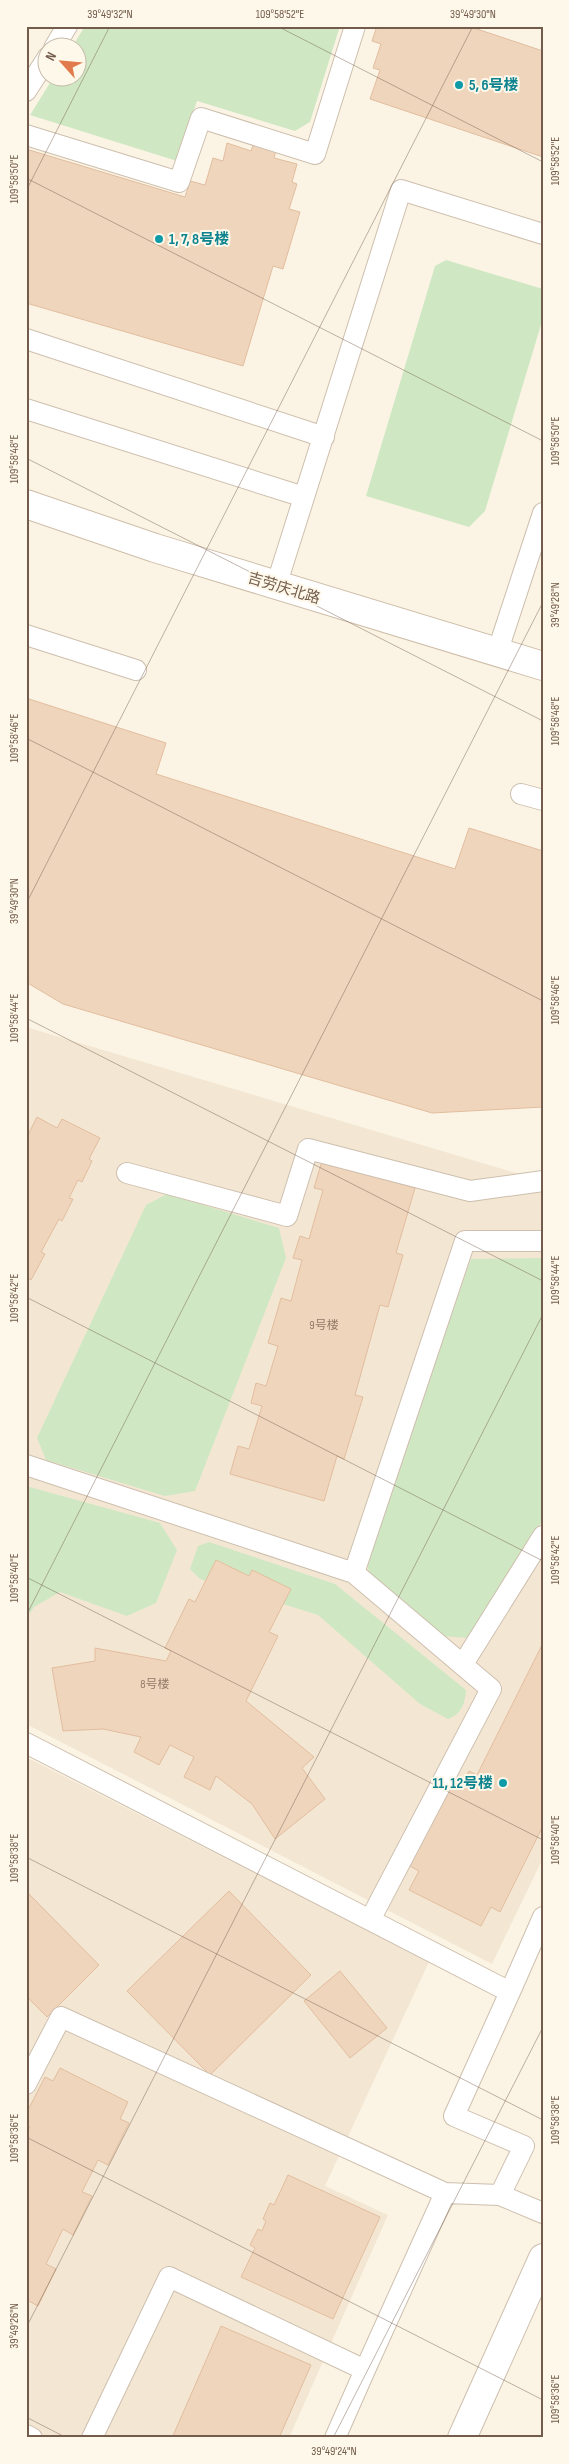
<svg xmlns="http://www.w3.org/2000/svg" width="569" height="2464" font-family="'Sofia Sans Condensed','Noto Sans SC',sans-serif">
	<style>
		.residential { fill: #f3e7d3 }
		.green { fill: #cfe8c3 }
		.building { fill: #f0d5bd; stroke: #e2bd9e }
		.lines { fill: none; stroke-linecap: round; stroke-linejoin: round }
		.service-casing { stroke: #cebfae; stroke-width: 22 }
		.tertiary-casing { stroke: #cebfae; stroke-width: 30 }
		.secondary-casing { stroke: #cfbda9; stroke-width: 30 }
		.service { stroke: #fff; stroke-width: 20 }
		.tertiary { stroke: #fff; stroke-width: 28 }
		.secondary { stroke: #fff; stroke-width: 28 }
		.ticks { fill: none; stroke: #735c4b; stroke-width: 1; stroke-opacity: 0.45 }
		.culture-dot { fill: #0f9aa8; stroke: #fef8ea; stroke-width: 2 }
		.labels { text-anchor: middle; stroke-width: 4; stroke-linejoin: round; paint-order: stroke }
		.number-label { font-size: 12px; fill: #927a68 }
		.culture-label { font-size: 15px; font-weight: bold; fill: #0d838f; stroke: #fef8ea; text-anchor: start }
		.street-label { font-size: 15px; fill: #735c4b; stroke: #fef8ea }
		.neatline { fill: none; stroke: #735c4b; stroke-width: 2 }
		.ticks-label { font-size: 12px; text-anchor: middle; fill: #735c4b }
	</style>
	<rect width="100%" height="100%" fill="#fbf4e4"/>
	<path class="residential" d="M26 1027 543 1181V1858L492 1964 26 1724Z
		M26 1757 429 1962 325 2186 388 2215 289 2438H26Z"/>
	<path class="green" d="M85 26H340L310 122 295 131 197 101 177 161 30 115 53 78H78V48L72 47Z
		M446 260 543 289V318L485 511 469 527 366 496 435 266Z
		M167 1194 279 1228 286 1258 195 1491 165 1496 46 1460 37 1438 146 1205Z
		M543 1258V1519L470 1638 440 1636 369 1576 367 1557 471 1259Z
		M26 1486 160 1523 177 1550 156 1603 127 1616 60 1592 34 1607 26 1619Z
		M209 1542 335 1584 466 1690C465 1703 462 1714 448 1719L420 1704 318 1615 283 1604 291 1589 252 1570 249 1576 217 1560 206 1581 200 1579 190 1569 198 1546Z"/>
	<path class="building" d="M377 26H474V28L543 51V157L370 99 380 70 373 68 381 44 372 41Z
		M227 143 251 151 254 143 276 150 274 158 297 164 292 182 297 184 289 209 300 212 283 269 273 266 243 366 26 303V149L185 197 190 181 205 185 213 158 223 161Z
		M26 698 166 743 156 774 455 869 469 828 543 851V1107L432 1113 63 1004 26 982Z
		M37 1117 57 1128 62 1119 100 1138 89 1159 92 1161 82 1182 78 1180 69 1198 73 1199 62 1221 59 1219 41 1252 45 1254 31 1280 28 1278 26 1282V1139Z
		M322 1161 415 1188 396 1253 403 1255 388 1307 380 1305 355 1395 363 1397 344 1459 337 1456 324 1501 230 1474 238 1446 249 1449 262 1406 251 1403 256 1383 266 1386 278 1346 268 1343 281 1298 291 1301 302 1260 293 1258 300 1236 309 1239 323 1190 314 1188Z
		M216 1560 249 1576 252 1570 291 1589 269 1632 278 1636 246 1701 314 1757 302 1768 325 1799 275 1839 252 1804 216 1776 210 1790 184 1777 194 1757 170 1745 159 1765 134 1752 141 1737 103 1729 63 1731 52 1668 95 1661V1648L166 1661 171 1651 165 1648 189 1599 195 1602Z
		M543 1643V1826L500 1912 491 1907 481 1926 409 1890 419 1871 410 1866 452 1781 462 1786 469 1771 477 1775Z
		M26 1891 99 1965 47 2017 26 1996Z
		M229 1891 311 1975 210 2075 127 1991Z
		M340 1971 387 2028 350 2058 304 2001Z
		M60 2068 128 2102 120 2119 129 2123 108 2165 98 2160 82 2192 92 2196 73 2235 63 2229 46 2264 56 2269 38 2306 27 2300 26 2302V2134L30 2127 26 2126V2114L45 2077 53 2081Z
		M288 2175 380 2217 333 2319 241 2277 255 2248 250 2245 258 2229 262 2231 266 2221 263 2219 270 2203 274 2205Z
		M221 2326 311 2365 279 2438H172Z"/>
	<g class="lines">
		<g class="service-casing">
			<path id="service" d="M54 48 67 26
				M26 91 48 57
				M26 135 179 182 201 118 315 154 355 26
				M26 339 324 437
				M26 409 304 497
				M276 586 401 190 543 234
				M26 635 136 670
				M497 653 543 513
				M521 794 543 800
				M127 1173 287 1216 308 1149 470 1191 543 1181
				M26 1465 354 1573 491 1689 370 1920
				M354 1573 465 1241H543
				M463 1664 543 1536
				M26 1743 510 1992 454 2116 524 2146 500 2195
				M510 1992 543 1917
				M26 2084 61 2017 445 2193 500 2195 543 2213
				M365 2370 445 2193
				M26 2435 32 2438
				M92 2438 169 2277 365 2370 335 2438"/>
		</g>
		<g class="tertiary-casing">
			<path id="tertiary" d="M462 2438 543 2258"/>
		</g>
		<g class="secondary-casing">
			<path id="secondary" d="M26 504 155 548 543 666"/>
		</g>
		<use href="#service" class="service"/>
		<use href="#tertiary" class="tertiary"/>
		<use href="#secondary" class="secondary"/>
	</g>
	<path class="ticks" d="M277 26 543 162M26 178 543 441M26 191 110 26M26 458 543 721M26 738 543 1001M26 904 473 26M26 1018 543 1281M26 1297 543 1561M26 1577 543 1840M26 1616 543 602M26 1857 543 2120M26 2137 543 2400M26 2328 543 1314M26 2417 67 2438M333 2438 543 2027"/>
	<g class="culture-dot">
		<circle cx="459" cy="85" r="5"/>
		<circle cx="159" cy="239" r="5"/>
		<circle cx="503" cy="1783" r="5"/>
	</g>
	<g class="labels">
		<g class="number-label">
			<text x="324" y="1329">9号楼</text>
			<text x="155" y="1688">8号楼</text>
		</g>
		<g class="culture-label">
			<text x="469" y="90">5, 6号楼</text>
			<text x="169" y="244">1, 7, 8号楼</text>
			<text x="493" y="1788" text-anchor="end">11, 12号楼</text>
		</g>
		<g class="street-label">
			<text transform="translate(284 588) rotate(17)" y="5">吉劳庆北路</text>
		</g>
	</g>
	<rect width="569" height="2464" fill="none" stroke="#fef8ea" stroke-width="55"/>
	<g transform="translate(62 62) rotate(297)"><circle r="24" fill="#fef8ea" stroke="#c6baaa"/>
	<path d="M0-4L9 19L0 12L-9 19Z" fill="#e17b4e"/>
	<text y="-8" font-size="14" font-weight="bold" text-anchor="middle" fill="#735c4b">N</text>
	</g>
	<rect x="28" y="28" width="514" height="2408" class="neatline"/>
	<g class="ticks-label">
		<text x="110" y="18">39°49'32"N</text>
		<text x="280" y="18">109°58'52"E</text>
		<text x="473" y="18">39°49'30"N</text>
		<text transform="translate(555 161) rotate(-90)" y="4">109°58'52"E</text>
		<text transform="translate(14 179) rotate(-90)" y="4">109°58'50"E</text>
		<text transform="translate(555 441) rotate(-90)" y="4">109°58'50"E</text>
		<text transform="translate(14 459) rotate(-90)" y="4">109°58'48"E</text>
		<text transform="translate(555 605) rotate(-90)" y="4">39°49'28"N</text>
		<text transform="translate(555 721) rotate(-90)" y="4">109°58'48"E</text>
		<text transform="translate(14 738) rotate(-90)" y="4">109°58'46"E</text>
		<text transform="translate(14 901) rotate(-90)" y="4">39°49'30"N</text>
		<text transform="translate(555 1000) rotate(-90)" y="4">109°58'46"E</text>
		<text transform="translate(14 1018) rotate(-90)" y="4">109°58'44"E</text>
		<text transform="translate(555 1280) rotate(-90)" y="4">109°58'44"E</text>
		<text transform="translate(14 1298) rotate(-90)" y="4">109°58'42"E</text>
		<text transform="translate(555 1560) rotate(-90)" y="4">109°58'42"E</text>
		<text transform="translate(14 1578) rotate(-90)" y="4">109°58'40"E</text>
		<text transform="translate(555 1840) rotate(-90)" y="4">109°58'40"E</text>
		<text transform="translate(14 1858) rotate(-90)" y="4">109°58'38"E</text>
		<text transform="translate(555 2120) rotate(-90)" y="4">109°58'38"E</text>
		<text transform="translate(14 2138) rotate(-90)" y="4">109°58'36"E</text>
		<text transform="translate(14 2326) rotate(-90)" y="4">39°49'26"N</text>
		<text transform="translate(555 2399) rotate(-90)" y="4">109°58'36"E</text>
		<text x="334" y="2455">39°49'24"N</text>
	</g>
</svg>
